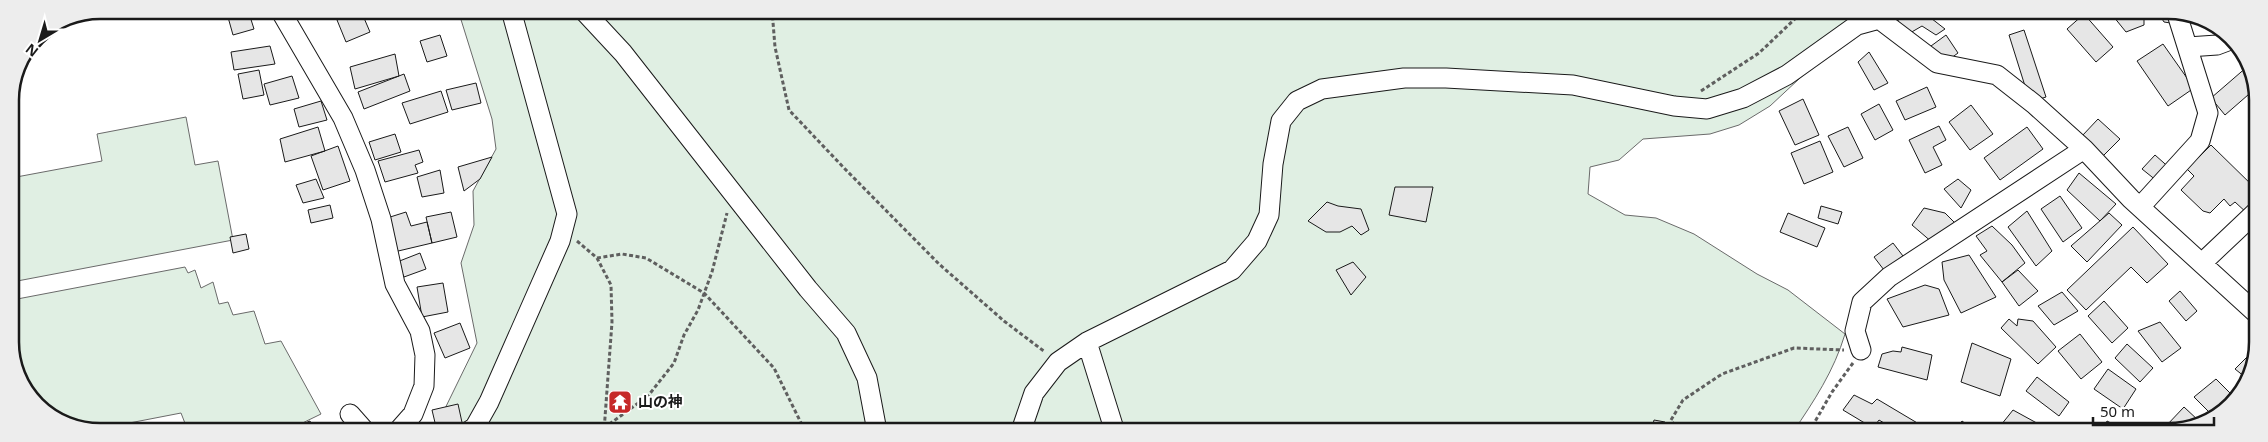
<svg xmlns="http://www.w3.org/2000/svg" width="2268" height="442" font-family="'Noto Sans','Noto Sans JP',sans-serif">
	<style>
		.green { fill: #e0efe3; stroke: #6a6a6a }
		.building { fill: #e6e6e6; stroke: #1a1a1a }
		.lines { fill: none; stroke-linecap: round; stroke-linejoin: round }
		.minor-casing { stroke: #1a1a1a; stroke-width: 21 }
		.path { stroke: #5f5f5f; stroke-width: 3; stroke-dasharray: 4 2.5; stroke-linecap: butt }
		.minor { stroke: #fff; stroke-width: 19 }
		.labels { text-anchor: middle; stroke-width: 4; stroke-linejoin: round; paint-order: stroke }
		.poi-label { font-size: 15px; font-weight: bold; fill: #1a1a1a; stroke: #fff; text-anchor: start }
		.rim { fill: none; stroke: #1a1a1a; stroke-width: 2.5 }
	</style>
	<rect width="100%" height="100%" fill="#fff"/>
	<path class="green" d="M458 10 1876 11 1857 25 1770 106 1739 125 1710 134 1643 139 1619 160 1590 167 1588 194 1625 215 1656 218 1694 234 1757 274 1788 290 1845 334C1834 371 1814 401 1793 432L434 431 477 343 461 263 474 225 473 191 496 149 492 119Z
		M186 117 195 165 218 161 233 240 12 282 11 178 102 161 97 134Z
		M185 267 188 273 195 270 201 288 213 282 219 304 228 302 233 315 254 311 265 344 281 341 321 414 286 431H188L181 413 88 431 40 410 13 365 12 300Z"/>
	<path class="building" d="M226 10H248L254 29 233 35Z
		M361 11 370 32 346 42 337 20Z
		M1913 11 1927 15 1945 29 1936 35 1922 26 1910 33 1897 21Z
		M2109 11H2149L2144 17V25L2126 32Z
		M2157 11H2174L2177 24 2164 22Z
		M2084 14 2113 47 2096 62 2067 29Z
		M2024 30 2046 97 2030 102 2009 35Z
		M440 35 447 56 427 62 420 41Z
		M1946 35 1958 53 1943 64 1931 46Z
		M2163 44 2194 88 2168 106 2137 61Z
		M270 46 275 64 234 70 231 52Z
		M1869 52 1888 83 1874 90 1858 62Z
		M395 54 399 76 355 89 350 67Z
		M2248 66 2256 82V88L2225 115 2211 98Z
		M259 70 264 95 243 99 238 74Z
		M404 74 410 91 364 109 358 92Z
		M292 76 299 98 270 105 264 84Z
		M476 83 481 103 452 110 446 90Z
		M1927 87 1936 107 1905 120 1896 101Z
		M441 91 448 112 410 124 402 103Z
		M1803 99 1819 135 1795 145 1779 111Z
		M321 101 327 120 299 127 294 109Z
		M1879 104 1893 130 1875 140 1861 114Z
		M1971 105 1993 134 1970 150 1949 122Z
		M2098 119 2120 139 2103 156 2082 136Z
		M1939 126 1946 140 1933 147 1942 165 1925 173 1909 140Z
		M318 127 325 151 285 162 280 139Z
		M1848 127 1863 158 1844 167 1828 136Z
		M2027 127 2043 149 2000 180 1984 158Z
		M395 134 401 152 375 160 369 142Z
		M1820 141 1833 172 1804 184 1791 153Z
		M2211 145 2257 190V205L2248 214 2235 202 2230 206 2224 199 2210 213 2203 211 2181 190 2194 176 2187 169Z
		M338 146 350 181 323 190 311 156Z
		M419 150 423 162 415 165 418 173 385 182 378 161Z
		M2155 155 2173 171 2157 181 2142 169Z
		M492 157 480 179 464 191 458 167Z
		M440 170 444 193 422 197 417 177Z
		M2079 173 2116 204 2100 221 2067 190Z
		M316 179 324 198 303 203 296 185Z
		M1958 179 1971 190 1961 208 1944 189Z
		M1395 187H1433L1426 222 1389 215Z
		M2060 196 2082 228 2063 242 2041 209Z
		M1327 202 1338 206 1361 209 1369 230 1361 235 1352 226 1340 232H1326L1308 221Z
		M330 205 333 218 311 223 308 210Z
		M1821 206 1842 212 1838 224 1818 218Z
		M1924 208 1945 213 1958 226 1933 243 1912 225Z
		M2027 211 2052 251 2036 266 2008 227Z
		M406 212 411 226 427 222 432 243 394 252 387 218Z
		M451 212 457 237 432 243 426 217Z
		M1788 213 1825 228 1817 247 1780 232Z
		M2109 213 2122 225 2087 262 2071 246Z
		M1992 226 2012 245 2025 263 2002 282 1980 255 1987 251 1976 236Z
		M2133 227 2168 264 2147 283 2131 267 2086 310 2067 290Z
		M246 234 249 249 233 253 230 237Z
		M1893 243 1903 256 1884 270 1874 257Z
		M420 253 426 269 404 277 397 262Z
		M1969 255 1996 297 1961 313 1944 280 1942 262Z
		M1353 262 1366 277 1351 295 1336 270Z
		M2018 270 2038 291 2019 306 2002 282Z
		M443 283 448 312 422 317 417 287Z
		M1925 285 1939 289 1949 315 1903 327 1887 299Z
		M2180 291 2197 311 2186 321 2169 301Z
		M2062 292 2078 311 2054 325 2038 306Z
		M2104 301 2128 328 2112 343 2088 316Z
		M2009 319 2017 326 2018 319 2033 321 2056 347 2038 364 2001 328Z
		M2160 322 2181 348 2162 362 2138 331Z
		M460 323 470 348 445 358 434 333Z
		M2080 334 2102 362 2081 379 2058 351Z
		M1972 343 2011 359 2000 396 1961 382Z
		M2127 344 2153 368 2140 382 2115 358Z
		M1902 347 1932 355 1927 380 1878 367 1882 354 1893 351 1901 352Z
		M2249 355 2254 360 2245 377 2235 369Z
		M2108 369 2136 389 2123 409 2094 389Z
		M2037 377 2069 402 2059 416 2026 391Z
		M2216 379 2234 397 2228 410 2213 416 2194 397Z
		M1854 395 1872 404 1877 399 1919 424 1915 432H1899L1879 420 1873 428 1843 410Z
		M458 404 463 427 437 431 432 410Z
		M2184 407 2199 421 2173 432 2166 426Z
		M2013 410 2044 427 2041 432H2010L2001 425Z
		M1654 420 1665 422 1664 432 1652 429Z
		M310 421 314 431H288V430Z
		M1962 421 1977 432H1954Z
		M2107 421 2128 432H2102Z"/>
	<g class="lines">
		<g class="minor-casing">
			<path id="minor" d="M280 10 343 118 365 170 381 219 395 284 420 331 425 355 424 386 413 414 398 431
				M583 10 623 53 808 289 846 333 867 378 877 431
				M2188 47 2217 45 2233 39
				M2140 207 2200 141 2208 113 2176 11
				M2202 263 2257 211
				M1087 342 1115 432
				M1861 350 1855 331 1862 302 1889 277 2084 149
				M350 414 365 431
				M469 431 475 427 489 402 560 241 567 214 511 10
				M1021 431 1034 393 1058 362 1087 342 1232 270 1257 241 1269 215 1273 164 1281 121 1297 101 1322 89 1404 78H1446L1573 85 1674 106 1707 109 1743 98 1787 75 1857 25 1879 19 1937 63 1997 75 2034 104 2084 149 2131 199 2257 314"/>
		</g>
		<path class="path" d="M772 10 775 47 789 110 845 169 939 264 1004 321 1045 352
			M1701 91 1759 53 1797 17 1801 11
			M577 241 597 258 611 285 612 322 604 431
			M597 258 622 254 646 258 704 293 774 368 805 431
			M604 428 648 396 674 363 684 335 698 310 712 272 727 213
			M1685 432 1678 430 1671 420 1683 400 1722 374 1794 348 1844 350
			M1809 432 1832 392 1853 363"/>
		<use href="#minor" class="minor"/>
	</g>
	<defs>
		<g id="temple-square" transform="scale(1.25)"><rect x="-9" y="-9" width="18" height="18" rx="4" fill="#c62828" stroke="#fff"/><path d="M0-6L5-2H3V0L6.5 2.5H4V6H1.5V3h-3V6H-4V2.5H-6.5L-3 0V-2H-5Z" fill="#fff"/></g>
	</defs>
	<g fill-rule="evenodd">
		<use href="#temple-square" x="620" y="402"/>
	</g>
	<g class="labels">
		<g class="poi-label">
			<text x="638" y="407">山の神</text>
		</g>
	</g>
	<path d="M0 0H2268V442H0ZM100 19H2168A81 81 0 0 1 2249 100V342A81 81 0 0 1 2168 423H100A81 81 0 0 1 19 342V100A81 81 0 0 1 100 19Z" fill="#ededed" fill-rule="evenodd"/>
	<path class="rim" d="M100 19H2168A81 81 0 0 1 2249 100V342A81 81 0 0 1 2168 423H100A81 81 0 0 1 19 342V100A81 81 0 0 1 100 19Z"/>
	<g transform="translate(40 40) rotate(218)" stroke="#ffffff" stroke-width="4" paint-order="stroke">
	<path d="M0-4L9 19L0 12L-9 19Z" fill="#1a1a1a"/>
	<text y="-8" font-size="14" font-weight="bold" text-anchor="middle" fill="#1a1a1a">N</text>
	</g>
	<path d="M2093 417v8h121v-8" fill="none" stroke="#1a1a1a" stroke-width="2.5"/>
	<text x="2100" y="417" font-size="15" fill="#1a1a1a" stroke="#ffffff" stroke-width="4" paint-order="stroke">50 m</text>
</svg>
